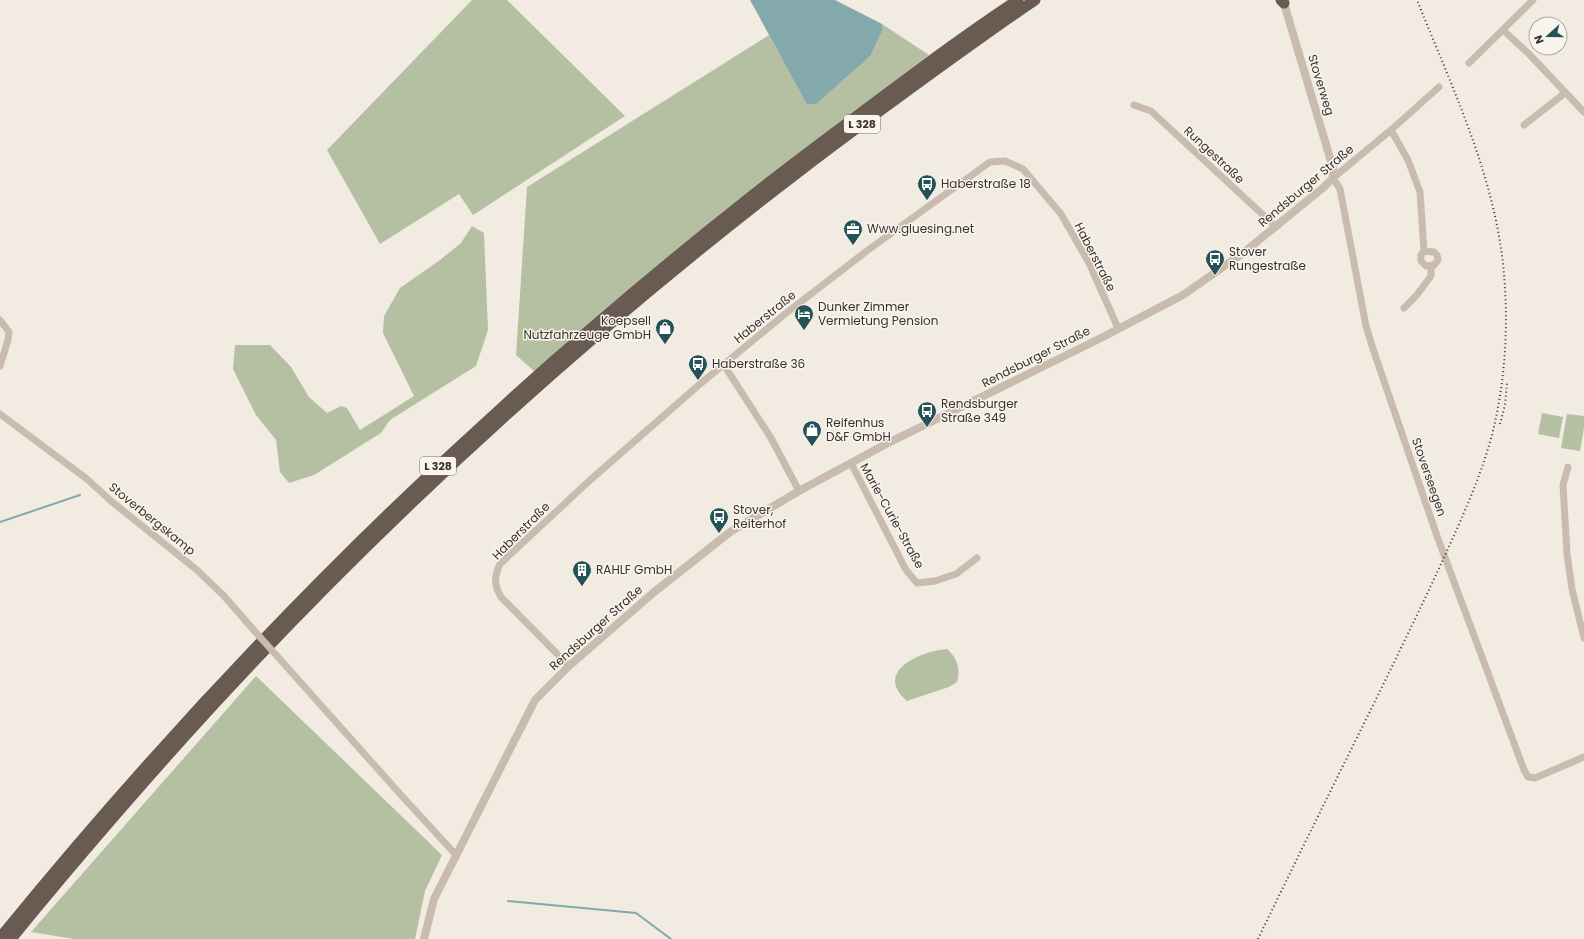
<svg xmlns="http://www.w3.org/2000/svg" width="1584" height="939" font-family="Poppins,sans-serif">
	<style>
		.green { fill: #b5c0a3 }
		.water { fill: #83a9ac }
		.lines { fill: none; stroke-linecap: round; stroke-linejoin: round }
		.stream { stroke: #83a9ac; stroke-width: 2 }
		.minor { stroke: #c9bcaf; stroke-width: 7 }
		.tertiary { stroke: #c9bcaf; stroke-width: 8 }
		.trunk { stroke: #695a52; stroke-width: 11 }
		.rail { stroke: #39312c; stroke-width: 2; stroke-dasharray: 1 3; stroke-linecap: butt }
		.minor-bridge { stroke: #c9bcaf; stroke-width: 7 }
		.labels { text-anchor: middle; stroke-width: 3; stroke-linejoin: round; paint-order: stroke }
		.shield { fill: #f9f5ee; stroke: #736c66; stroke-width: 1 }
		.shield-label { font-size: 11px; font-weight: bold; fill: #39312c }
		.street-label { font-size: 12px; fill: #39312c; stroke: #f9f5ee }
		.poi-label { font-size: 12px; fill: #39312c; stroke: #f9f5ee; text-anchor: start }
	</style>
	<rect width="100%" height="100%" fill="#f2ebe2"/>
	<path class="green" d="M472 0H507L625 116 473 215 459 194 380 244 327 150Z
		M882 24 929 55C825 132 723 211 624 294 593 319 564 346 535 372L516 355 527 187 769 35 808 104 882 31Z
		M472 226 484 233 488 330 476 366 390 420 381 433 314 475 289 483 280 472 276 440 256 415 233 369 235 345H270L291 367 309 397 327 413 341 406 347 408 360 430 414 396 383 333 384 316 400 288 440 260 461 243Z
		M1542 413 1563 417 1559 438 1538 434Z
		M1567 414 1584 416V428L1580 451 1561 448Z
		M947 649C957 657 961 670 957 682L949 687 907 701C873 672 920 651 947 649Z
		M256 676 442 855 425 891 415 939H74L31 932Z"/>
	<path class="water" d="M750 0H835L882 24V31L870 56 816 104H807Z"/>
	<g class="lines">
		<path class="stream" d="M0 522 80 495
			M508 901 636 913 671 939"/>
		<path class="minor" d="M1503 30 1529 54 1584 112
			M1469 63 1533 0
			M1439 87 1391 130 1333 178 1340 189 1366 326 1373 349 1437 536 1524 770 1528 777 1535 778 1584 757
			M1134 105 1151 111 1276 227
			M1524 125 1565 93
			M1391 130 1408 160 1420 192 1424 251 1421 255V261L1426 266 1434 265 1438 260 1437 255 1434 252 1424 251
			M1404 308 1416 296 1431 276V267
			M0 320 9 332 8 340 0 366
			M724 365 771 438 799 491
			M0 414 87 479 111 501 197 570 224 596 259 636
			M851 463 906 570 917 583 935 581 956 574 977 558
			M1568 467 1563 485 1567 554 1572 589 1584 638
			M277 656 401 795 456 855
			M569 666 501 597C494 585 494 577 500 564L589 481 700 384 785 314 868 250 990 162 1005 161 1023 169 1061 214 1089 263 1118 328"/>
		<path class="tertiary" d="M424 939 434 899 535 700 569 666 653 593 730 532 799 491 888 443 1099 339 1183 295 1243 253 1324 187 1333 178V168L1283 0"/>
		<path class="trunk" d="M1281 0 1284 3
			M0 938C222 665 472 417 748 199 792 164 837 131 881 98 926 64 971 31 1018 0
			M11 939C67 870 125 803 184 737 391 508 622 301 870 118 925 78 979 38 1035 0"/>
		<path class="rail" d="M1500 424 1505 405 1507 383
			M1258 939C1299 854 1341 770 1383 685 1403 644 1423 603 1442 562 1461 520 1480 479 1492 435 1506 379 1509 321 1503 264 1493 172 1451 85 1417 0"/>
		<path class="minor-bridge" d="M259 636 277 656"/>
	</g>
	<defs>
		<g id="bus-pin" transform="scale(1)"><path d="M0 17L-7.5 6A9.5 9.5 0 1 1 7.5 6Z" fill="#255257" stroke="#f9f5ee"/><path d="M-5-6H5V4H4V6H2V4H-2V6H-4V4H-5ZM-3.5-4V0h7V-4ZM-3.5 1.2v1.5H-2V1.2ZM2 1.2v1.5H3.5V1.2Z" fill="#fff"/></g>
		<g id="office-pin" transform="scale(1)"><path d="M0 17L-7.5 6A9.5 9.5 0 1 1 7.5 6Z" fill="#255257" stroke="#f9f5ee"/><path d="M-6-3h4V-5.5h4V-3h4V5H-6ZM-1-4.5V-3h2v-1.5ZM-6 0V1H6V0Z" fill="#fff"/></g>
		<g id="hotel-pin" transform="scale(1)"><path d="M0 17L-7.5 6A9.5 9.5 0 1 1 7.5 6Z" fill="#255257" stroke="#f9f5ee"/><path d="M-6-4.5h1.5V1H6V5H4.5V3h-9V5H-6ZM-4 0a1.8 1.8 0 1 1 3.6 0ZM.5 0V-2.5h3Q6-2.5 6 0Z" fill="#fff"/></g>
		<g id="shop-pin" transform="scale(1)"><path d="M0 17L-7.5 6A9.5 9.5 0 1 1 7.5 6Z" fill="#255257" stroke="#f9f5ee"/><path d="M-5-2.5h2.3a2.7 3.5 0 0 1 5.4 0H5L5.5 6h-11ZM-1.5-2.5h3a1.5 2.3 0 0 0-3 0Z" fill="#fff"/></g>
		<g id="building-pin" transform="scale(1)"><path d="M0 17L-7.5 6A9.5 9.5 0 1 1 7.5 6Z" fill="#255257" stroke="#f9f5ee"/><path d="M-4-6H4V6H1V3H-1V6H-4ZM-2.5-4.3h1.7v1.8h-1.7ZM.8-4.3h1.7v1.8H.8ZM-2.5-1h1.7V.8h-1.7ZM.8-1h1.7V.8H.8Z" fill="#fff"/></g>
	</defs>
	<g fill-rule="evenodd">
		<use href="#bus-pin" x="927" y="184"/>
		<use href="#office-pin" x="853" y="229"/>
		<use href="#bus-pin" x="1215" y="259"/>
		<use href="#hotel-pin" x="804" y="314"/>
		<use href="#shop-pin" x="665" y="328"/>
		<use href="#bus-pin" x="698" y="364"/>
		<use href="#bus-pin" x="927" y="411"/>
		<use href="#shop-pin" x="812" y="430"/>
		<use href="#bus-pin" x="719" y="517"/>
		<use href="#building-pin" x="582" y="570"/>
	</g>
	<g class="labels">
		<g class="shield">
			<rect x="844" y="115" width="36" height="18" rx="3"/>
			<rect x="420" y="457" width="36" height="18" rx="3"/>
		</g>
		<g class="shield-label">
			<text x="862" y="128">L 328</text>
			<text x="438" y="470">L 328</text>
		</g>
		<g class="street-label">
			<text transform="translate(1321 85) rotate(73)" y="4">Stoverweg</text>
			<text transform="translate(1214 155) rotate(43)" y="4">Rungestraße</text>
			<text transform="translate(1306 186) rotate(-40)" y="4">Rendsburger Straße</text>
			<text transform="translate(1095 257) rotate(63)" y="4">Haberstraße</text>
			<text transform="translate(765 317) rotate(-39)" y="4">Haberstraße</text>
			<text transform="translate(1036 357) rotate(-27)" y="4">Rendsburger Straße</text>
			<text transform="translate(1429 477) rotate(71)" y="4">Stoverseegen</text>
			<text transform="translate(892 516) rotate(61)" y="4">Marie-Curie-Straße</text>
			<text transform="translate(152 519) rotate(39)" y="4">Stoverbergskamp</text>
			<text transform="translate(521 531) rotate(-45)" y="4">Haberstraße</text>
			<text transform="translate(596 628) rotate(-42)" y="4">Rendsburger Straße</text>
		</g>
		<g class="poi-label">
			<text x="941" y="188">Haberstraße 18</text>
			<text x="867" y="233">Www.gluesing.net</text>
			<text x="1229" y="256">Stover<tspan x="1229" dy="14">Rungestraße</tspan></text>
			<text x="818" y="311">Dunker Zimmer<tspan x="818" dy="14">Vermietung Pension</tspan></text>
			<text x="651" y="325" text-anchor="end">Koepsell<tspan x="651" dy="14">Nutzfahrzeuge GmbH</tspan></text>
			<text x="712" y="368">Haberstraße 36</text>
			<text x="941" y="408">Rendsburger<tspan x="941" dy="14">Straße 349</tspan></text>
			<text x="826" y="427">Reifenhus<tspan x="826" dy="14">D&amp;F GmbH</tspan></text>
			<text x="733" y="514">Stover,<tspan x="733" dy="14">Reiterhof</tspan></text>
			<text x="596" y="574">RAHLF GmbH</text>
		</g>
	</g>
	<g transform="translate(1548 36) rotate(249)"><circle r="19" fill="#f9f5ee" stroke="#aca7a0"/>
	<path d="M0-3L7 15L0 10L-7 15Z" fill="#255257"/>
	<text y="-6" font-size="11" font-weight="bold" text-anchor="middle" fill="#39312c">N</text>
	</g>
</svg>
